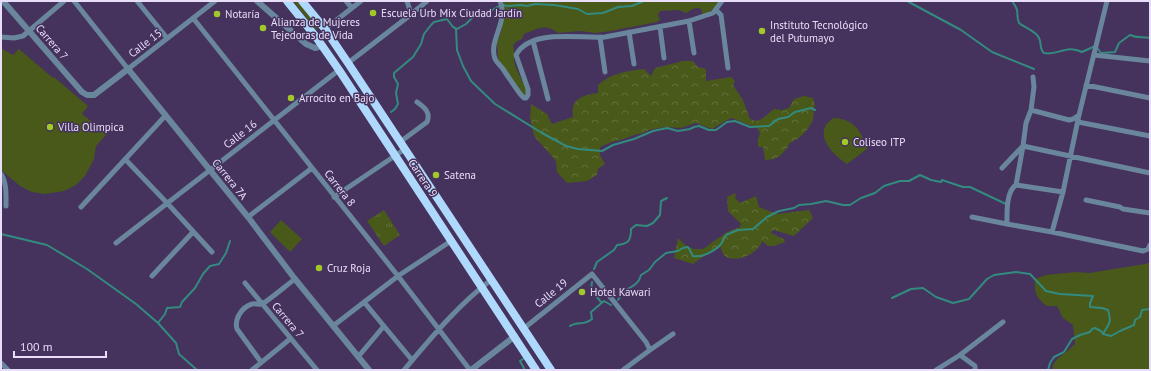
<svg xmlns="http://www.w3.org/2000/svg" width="1151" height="371" font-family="'PT Sans',sans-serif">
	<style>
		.green { fill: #48591a }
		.forest { fill: url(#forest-crowns) }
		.park { fill: url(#park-tufts) }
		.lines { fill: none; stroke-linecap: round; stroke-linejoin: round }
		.stream { stroke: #338b80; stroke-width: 2 }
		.minor { stroke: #69869d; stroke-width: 5 }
		.tertiary { stroke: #69869d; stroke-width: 6 }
		.trunk { stroke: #aed9fc; stroke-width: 8 }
		.poi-dot { fill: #a2c929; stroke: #45325d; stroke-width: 1.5 }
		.labels { text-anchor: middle; stroke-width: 3; stroke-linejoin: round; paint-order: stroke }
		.poi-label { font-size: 11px; fill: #e9def9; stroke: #45325d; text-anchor: start }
		.street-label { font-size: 11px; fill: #e9def9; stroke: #45325d }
	</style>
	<defs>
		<pattern id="forest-crowns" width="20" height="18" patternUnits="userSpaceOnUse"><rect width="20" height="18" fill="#48591a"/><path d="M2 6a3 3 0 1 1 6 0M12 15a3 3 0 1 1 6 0" fill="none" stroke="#62703c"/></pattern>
		<pattern id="park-tufts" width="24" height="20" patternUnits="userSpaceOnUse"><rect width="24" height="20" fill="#48591a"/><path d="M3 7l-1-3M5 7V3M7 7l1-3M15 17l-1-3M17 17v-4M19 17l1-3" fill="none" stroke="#62703c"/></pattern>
	</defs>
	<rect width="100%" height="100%" fill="#45325d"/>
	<path class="green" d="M293 1H298L319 27 316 30Z
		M501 1H719C715 9 710 12 702 15V10C696 5 692 10 686 13L679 10 660 11 658 15 660 20 657 22 611 31 596 33 580 31 558 33C545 23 538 29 524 34L522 39 516 42 513 46C515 52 513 58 515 65 518 74 524 83 527 92L526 95 524 96 498 59 497 42 501 32 504 15Z
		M1 48 13 55 19 49 53 78 54 77 88 106 82 114 107 134 96 146 94 159 85 176 76 185 64 191 45 194 32 192 20 186 1 170Z
		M833 118C854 119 861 130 867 149L847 164C836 157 817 140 826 125 827 123 831 120 833 118Z
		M281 220 302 239 290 252 270 232Z
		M1150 262V370H1052L1053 369V365L1057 359 1065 353 1075 344 1073 325 1063 318 1057 306H1047C1036 298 1034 293 1035 279L1046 275 1076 272 1089 273 1145 264Z"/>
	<path class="forest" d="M683 61H693L698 67 706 69V81L731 77 735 81 733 85 743 100 750 119 756 121 762 119 774 109 782 110 789 108 794 99 804 96 813 98 815 105 813 111C817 118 806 133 800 137 797 140 792 141 789 144 788 145 788 148 786 149 781 157 774 160 765 160L763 147H758V139L760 133 756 126C748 126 739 120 731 118L712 129 696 123 681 128 665 127 649 130 641 134H637L624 139 612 142 600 147V155L605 164 598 169 597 175 587 181 567 183 557 172 556 161 534 136 530 118 531 104 547 114 552 124 573 117C573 114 572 110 573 107 575 97 589 94 598 93V85C611 73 627 71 644 69L651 76 655 68Z
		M736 193 735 198 740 203 756 196 759 207 777 214 809 210 813 218 794 236 773 230 771 233 784 239 785 242 774 246H768L762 241C757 258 722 268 721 247L701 258 693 264 674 258 678 238 684 244 693 249H703L727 232 740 227 741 224 728 211 727 197Z"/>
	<path class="park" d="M384 210 400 235 384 246 367 221Z"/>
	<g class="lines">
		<path class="stream" d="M907 1 961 30 992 52 1034 69
			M1012 1C1021 13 1015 13 1019 23 1025 28 1036 31 1039 38 1042 44 1039 49 1044 53 1058 56 1066 44 1082 52L1093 47 1098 49 1101 53 1115 52 1119 43 1130 35C1138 39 1142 36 1150 38
			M456 29 457 50 463 66 471 81 495 104 542 133 566 146 578 149 602 151 613 145 634 139 653 131 667 128 678 131 690 129 694 127 699 126 709 130H716L727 122 735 121 750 127 769 126 778 119 788 117 795 112 811 108 815 110
			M391 112 395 109 398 104 396 93 398 84 394 77V73L413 57 421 44 424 34 431 25 434 22 447 19 453 27 457 29 466 24 476 14 489 12 499 6 503 5 507 6 521 5 527 6 535 4 554 5 578 9 587 14 603 13 618 7 632 6 644 1
			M1 234 47 245 87 269 136 304 158 323 176 343 179 354 197 370
			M594 269 597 262 614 250 617 245C628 244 631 241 631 229L636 225 647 226 653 223 660 215 661 201 667 198
			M592 282 591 290 601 302
			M892 298 911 289 923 288 936 297 953 303 969 299 987 279 994 275 1016 272 1030 274 1046 291 1060 294 1093 296 1090 303V307L1102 308 1108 310C1112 323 1109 323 1103 334
			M618 300C620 297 622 293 625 291 632 285 638 286 641 275L649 270 655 262 666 253 678 251 683 248 688 247 693 256C702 258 715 251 721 244 723 241 724 238 726 235L738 230 753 229 767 217 779 211 794 208 799 205 811 204 826 201 843 205H850L861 198 875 193 884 186 900 181H909L920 175 931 180 941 182 942 180 963 187H970L1006 204
			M158 323 165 314 167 308 180 307 182 302 195 288 203 274 210 266 219 264 226 253 230 241
			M570 326C578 321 584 326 592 319L591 312 604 301 611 305
			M523 359 520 361 525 370
			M1048 370 1050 363 1054 357 1064 352 1072 339 1080 335 1090 332 1092 329 1095 328 1101 331 1103 334 1111 336 1120 331 1134 325 1135 320 1140 317 1142 310 1150 309"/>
		<path class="minor" d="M74 1 128 69 215 1
			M137 1 167 38
			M346 1 352 8
			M407 1 411 14
			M500 1C509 22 488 40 495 59 497 63 501 66 503 69 509 78 515 87 521 95L524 98H526L528 95V89L516 55C530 28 580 39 605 37L689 21 713 13 722 1
			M716 10 721 15 728 68
			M193 18 398 276 470 370
			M689 21 694 53
			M660 27 664 58
			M325 29 361 1
			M629 32 634 64
			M1 37 14 38 23 36 64 1
			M600 37 605 72
			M533 41 548 99
			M1094 55 1150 61
			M348 63 409 16 427 1
			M1033 77 1034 87 1031 110 1069 120 1073 119 1079 115
			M1086 85 1150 98
			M1078 122 1150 136
			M400 142 427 122C431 112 424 107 417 102
			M125 159 168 204 212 252
			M1002 168 1023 146 1026 123 1031 110
			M1 174C7 183 6 196 6 206
			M1016 185 1023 146 1150 173
			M334 197 405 149
			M1086 200 1120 207 1123 209 1150 213
			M81 207 166 115
			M248 217 312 168
			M972 217 1007 224C1007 213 1006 191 1016 185L1063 192
			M1007 224 1052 232 1143 251 1148 249 1150 245
			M1052 232 1063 192 1079 115 1107 1
			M116 243 339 70
			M152 276 193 232
			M245 283 317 370
			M364 302 412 360
			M333 326 398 276 451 241
			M523 329 592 274 646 342 650 350
			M960 355 975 366V370
			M358 357 384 326
			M261 362 237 329C234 319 242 307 252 304 255 303 259 305 262 304 268 301 288 284 295 279
			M1 363 8 370
			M252 370 290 339
			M404 370C431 338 458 305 491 280
			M623 370 650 350 673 334
			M936 370 960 355 1003 322"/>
		<path class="tertiary" d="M3 1 82 92 87 95H94L128 69 248 217 295 279 369 370
			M257 1 306 44 315 48 322 46
			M471 370 515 336"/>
		<path class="trunk" d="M287 1 316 37 339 70 536 370
			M302 1 325 29 348 63 551 370"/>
	</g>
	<g class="poi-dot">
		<circle cx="373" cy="13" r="4"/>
		<circle cx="217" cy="14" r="4"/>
		<circle cx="263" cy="28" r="4"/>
		<circle cx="762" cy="31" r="4"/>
		<circle cx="291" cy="98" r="4"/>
		<circle cx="50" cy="127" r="4"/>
		<circle cx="845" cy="142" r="4"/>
		<circle cx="436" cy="175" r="4"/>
		<circle cx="319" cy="268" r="4"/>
		<circle cx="582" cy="292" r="4"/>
	</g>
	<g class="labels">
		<g class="poi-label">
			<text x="381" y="17">Escuela Urb Mix Ciudad Jardín</text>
			<text x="225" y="18">Notaría</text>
			<text x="271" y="26">Alianza de Mujeres<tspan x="271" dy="13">Tejedoras de Vida</tspan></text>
			<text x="770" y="29">Instituto Tecnológico<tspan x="770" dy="13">del Putumayo</tspan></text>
			<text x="299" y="102">Arrocito en Bajo</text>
			<text x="58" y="131">Villa Olimpica</text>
			<text x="853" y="146">Coliseo ITP</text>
			<text x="444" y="179">Satena</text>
			<text x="327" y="272">Cruz Roja</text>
			<text x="590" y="296">Hotel Kawari</text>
		</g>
		<g class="street-label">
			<text transform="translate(52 42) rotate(49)" y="4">Carrera 7</text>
			<text transform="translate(145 43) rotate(-38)" y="4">Calle 15</text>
			<text transform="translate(240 134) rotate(-38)" y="4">Calle 16</text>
			<text transform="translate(423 178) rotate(56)" y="4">Carrera 9</text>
			<text transform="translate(230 179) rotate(51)" y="4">Carrera 7A</text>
			<text transform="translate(340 188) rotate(52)" y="4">Carrera 8</text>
			<text transform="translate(551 293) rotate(-39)" y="4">Calle 19</text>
			<text transform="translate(288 320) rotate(50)" y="4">Carrera 7</text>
		</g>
	</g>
	<rect width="1151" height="371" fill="none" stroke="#e9def9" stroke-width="4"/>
	<path d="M14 351v6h92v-6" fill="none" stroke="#e9def9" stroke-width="2"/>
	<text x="20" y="351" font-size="12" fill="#e9def9" stroke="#45325d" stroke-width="3" paint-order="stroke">100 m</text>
</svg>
